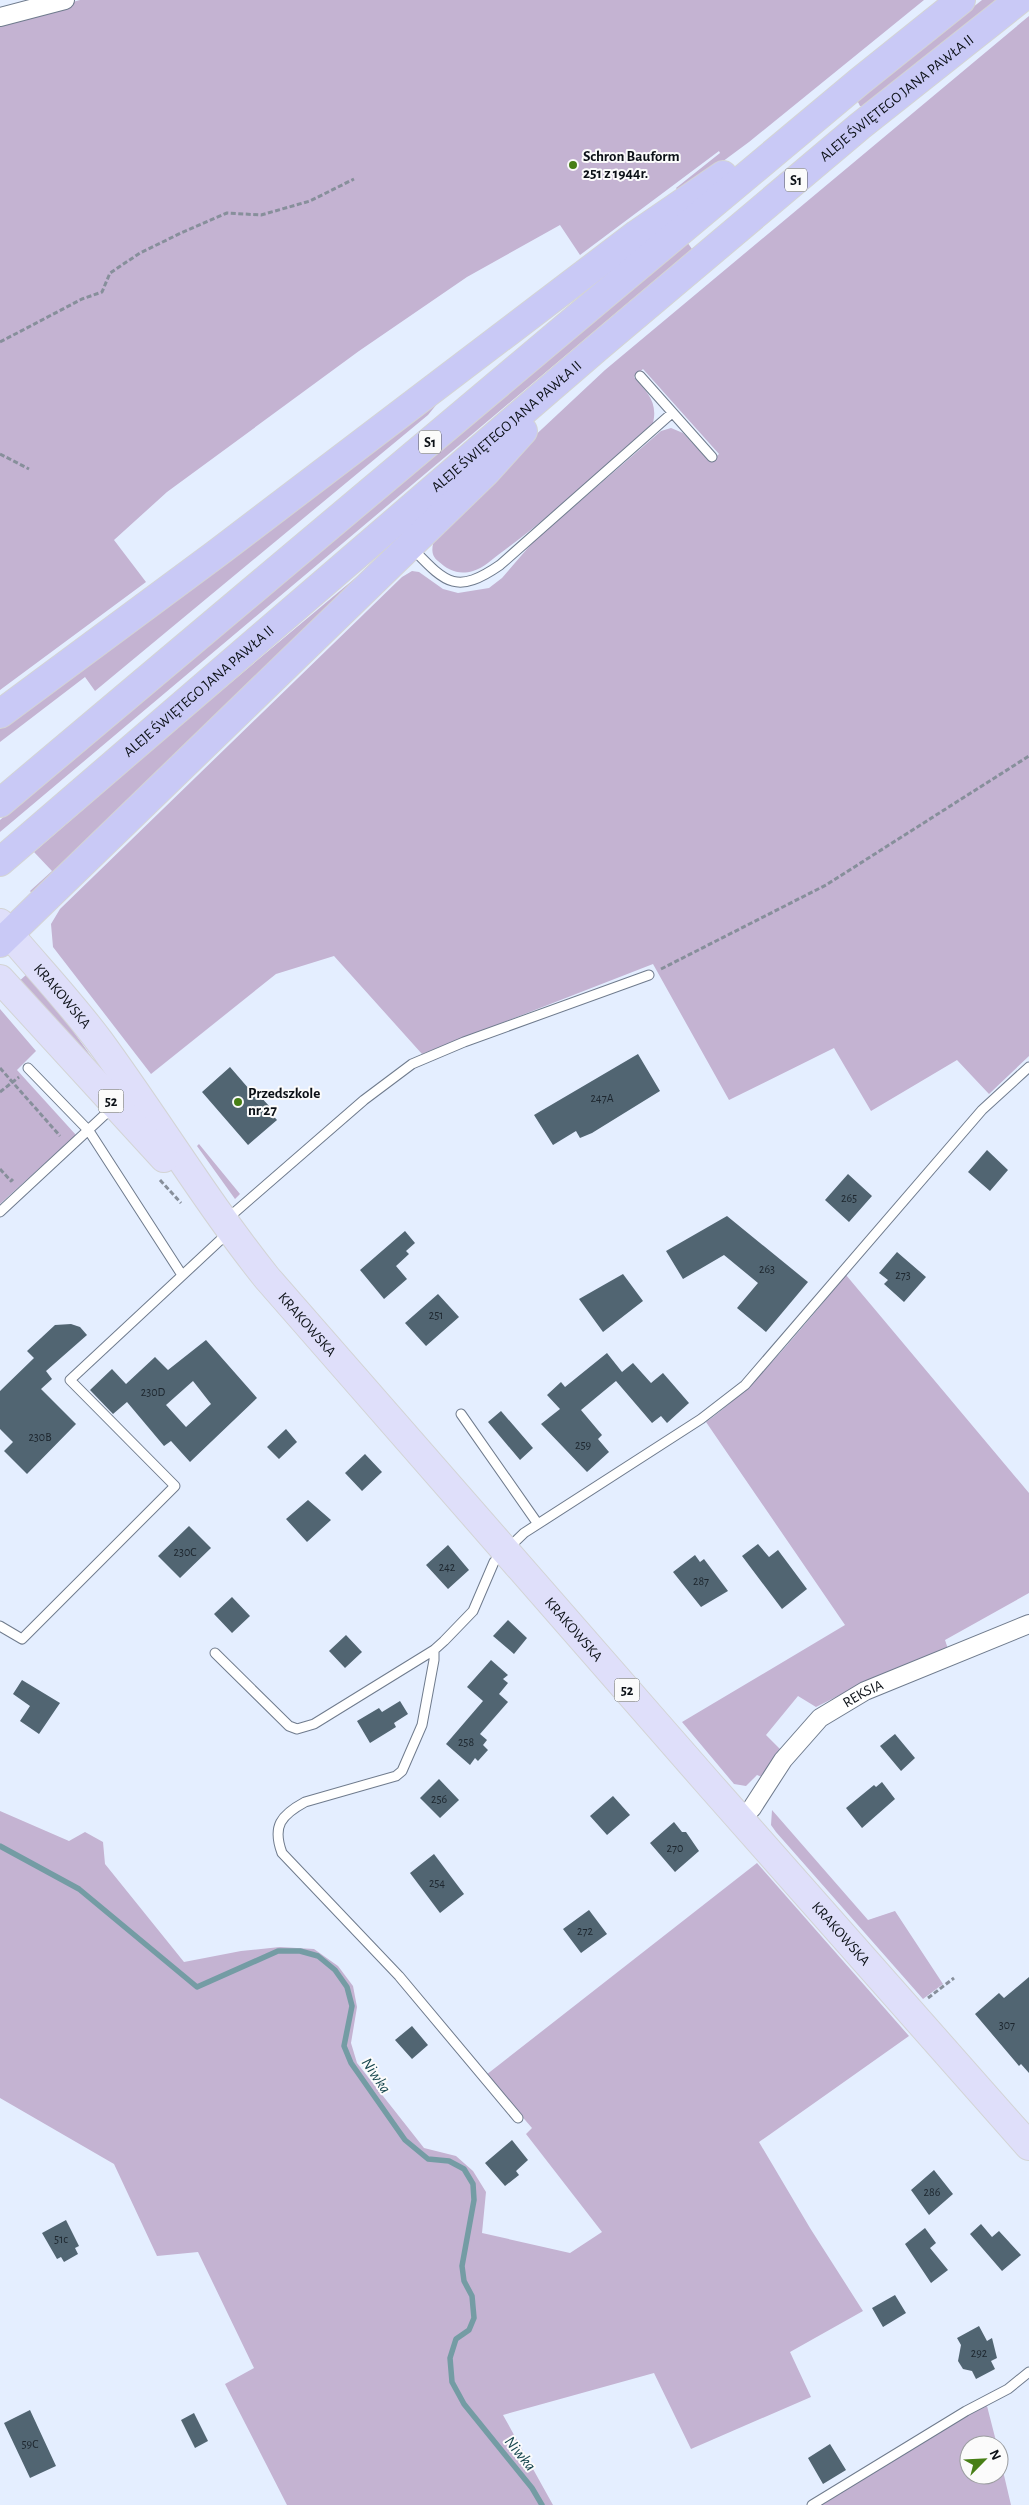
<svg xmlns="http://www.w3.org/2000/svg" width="1029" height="2505" font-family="'Alegreya Sans',sans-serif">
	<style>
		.green { fill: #c4b3d2 }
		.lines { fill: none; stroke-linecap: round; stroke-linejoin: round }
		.stream { stroke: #749ca4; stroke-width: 5.5 }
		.building { fill: #516572; fill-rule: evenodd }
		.lane-casing { stroke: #6f7b8d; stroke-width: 11 }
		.street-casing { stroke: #6f7b8d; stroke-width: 20 }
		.primary-casing { stroke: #d3d4d5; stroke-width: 30 }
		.highway-casing { stroke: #d3d4d5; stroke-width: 30 }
		.path { stroke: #878f9b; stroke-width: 3; stroke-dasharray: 5 2.5; stroke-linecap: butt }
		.lane { stroke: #fff; stroke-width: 9 }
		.street { stroke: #fff; stroke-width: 18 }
		.primary { stroke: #dfdffa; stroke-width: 28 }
		.highway { stroke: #c9c9f6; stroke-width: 28 }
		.poi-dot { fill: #487f16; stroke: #fbfbfb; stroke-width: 2 }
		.labels { text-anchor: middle; stroke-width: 4; stroke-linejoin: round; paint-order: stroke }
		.number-label { font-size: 12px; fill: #1d262e }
		.shield { fill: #fbfbfb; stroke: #54575b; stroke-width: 1 }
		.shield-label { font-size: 14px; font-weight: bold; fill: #0c1117 }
		.street-label { font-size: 15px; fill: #0c1117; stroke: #fbfbfb }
		.poi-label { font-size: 15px; font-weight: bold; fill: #0c1117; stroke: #fbfbfb; text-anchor: start }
		.water-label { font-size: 16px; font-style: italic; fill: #16464d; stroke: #fbfbfb }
	</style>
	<rect width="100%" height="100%" fill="#e4eeff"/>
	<path class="green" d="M80 0H924L749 142 680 193 676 188 720 153 719 151 580 255 560 225 467 277 359 351 167 492 114 540 146 582 0 690V22Z
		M982 0H999L865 107 860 106 857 100Z
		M1029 16V1056L989 1094 957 1060 871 1111 834 1048 729 1100 653 964 422 1054 334 956 276 974 151 1074 53 947 51 924 60 909 402 577 412 571 419 572 443 589 458 593 489 588 502 578 533 542 661 431 671 428 683 433 710 462 719 454 643 369 634 377C647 392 658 402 653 423 603 467 555 513 502 552 492 559 484 568 473 571 459 575 449 571 438 561 430 555 432 546 435 537L527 443 605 370Z
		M687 242 692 249 0 832V820Z
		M437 404 428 415 95 691 85 677 0 742V729Z
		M384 554 35 897 30 891 52 871 34 852 185 721Z
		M27 974 54 1004 110 1083 16 984Z
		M0 1009 36 1051 17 1070 76 1135 0 1204Z
		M199 1144 240 1194 235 1199 197 1146Z
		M846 1275 1029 1493V1593L945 1640 948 1649 864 1683 816 1707 798 1696 766 1735 780 1749 762 1777 757 1775 746 1786 734 1784 682 1722 845 1625 706 1422C761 1382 802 1327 846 1275Z
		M772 1810 868 1920 895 1911 943 1984 923 1999 776 1832 771 1825Z
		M0 1811 69 1841 85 1832 103 1842 105 1864 184 1962 241 1951 280 1947 314 1949 338 1966 353 1986 357 2007 351 2043 357 2063 424 2148 456 2156 473 2171 486 2192 482 2233 570 2253 602 2232 526 2134 532 2128 486 2075 757 1863 909 2036 759 2142 810 2228 863 2311 790 2352 811 2397 691 2449 654 2373 503 2415 553 2505H287L225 2384 254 2368 198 2252 157 2256 114 2164 0 2098Z
		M987 2406 997 2445H969V2475H999V2454L1011 2505H821L967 2415Z"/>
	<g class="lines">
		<path class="stream" d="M0 1846 79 1889 197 1987 278 1951H300L318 1956 335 1970 347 1987 352 2006 344 2046 351 2063 405 2140 428 2159 449 2161 464 2169 473 2184 474 2200 462 2266 464 2281 472 2296 474 2318 469 2330 456 2339 450 2358 452 2382 464 2404 532 2488 542 2505"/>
	</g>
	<path class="building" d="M638 1054 660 1091 592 1133 580 1138 576 1131 553 1145 534 1115Z
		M230 1067 256 1097 259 1095 270 1107 267 1109 277 1120 248 1145 202 1092Z
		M987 1150 1008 1170 990 1191 968 1172Z
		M848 1174 872 1196 849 1222 825 1200Z
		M727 1216 808 1282 766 1332 737 1308 758 1283 724 1255 683 1279 666 1251Z
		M405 1231 415 1243 406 1251 409 1254 396 1266 407 1279 384 1299 360 1270Z
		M897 1252 926 1277 904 1302 884 1284 888 1280 879 1273Z
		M623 1274 643 1301 603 1332 579 1299Z
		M438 1294 459 1317 426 1346 405 1323Z
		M71 1324 80 1327 87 1335 46 1371 52 1379 41 1389 76 1424 27 1474 4 1451 13 1442 0 1429V1391L34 1358 27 1351 55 1325Z
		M206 1340 257 1398 190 1462 171 1441 164 1446 127 1402 113 1414 90 1390 112 1369 126 1384 155 1357 168 1370ZM193 1381 211 1404 186 1427 166 1405Z
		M607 1353 622 1372 633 1363 651 1383 663 1373 689 1403 667 1423 661 1416 652 1423 616 1381 581 1410 602 1435 598 1439 609 1452 587 1472 541 1424 560 1409 547 1395 561 1382 565 1387Z
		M501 1411 533 1448 520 1460 488 1422Z
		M286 1429 297 1442 279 1459 267 1447Z
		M365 1454 382 1472 362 1491 345 1473Z
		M308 1500 331 1520 307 1542 286 1519Z
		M189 1526 211 1548 180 1578 158 1556Z
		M758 1544 769 1557 778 1550 807 1589 782 1609 742 1556Z
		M448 1545 469 1570 448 1589 426 1565Z
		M695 1555 700 1562 704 1559 728 1591 701 1607 673 1572Z
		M232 1597 250 1616 232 1633 214 1614Z
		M508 1620 527 1638 514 1654 493 1636Z
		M346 1635 362 1652 345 1668 329 1651Z
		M491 1660 508 1675 503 1679 508 1683 499 1694 508 1702 480 1734 487 1740 483 1745 488 1750 478 1761 475 1758 470 1765 446 1744 483 1701 467 1687Z
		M22 1680 60 1703 39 1734 20 1721 30 1706 13 1694Z
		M400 1701 408 1714 394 1723 396 1727 370 1743 357 1721 379 1708 382 1712Z
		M895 1734 915 1758 901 1771 880 1746Z
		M439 1779 459 1800 440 1818 420 1798Z
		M882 1782 895 1799 862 1828 846 1808 874 1785 876 1787Z
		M613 1796 630 1815 607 1835 590 1816Z
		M674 1822 682 1832H686L699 1851 675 1872 650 1843Z
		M434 1854 464 1894 440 1913 410 1873Z
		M589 1910 607 1934 581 1953 563 1929Z
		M1029 1977V2073L1021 2064 1019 2066 975 2014 999 1993 1004 1998Z
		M412 2026 428 2045 412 2059 395 2040Z
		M512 2140 528 2160 516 2171 519 2175 505 2186 485 2163Z
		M934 2170 953 2194 929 2215 911 2190Z
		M66 2220 79 2246 75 2248 78 2254 64 2262 61 2257 57 2259 42 2233Z
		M981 2224 992 2237 999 2231 1021 2255 1002 2271 970 2234Z
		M925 2228 936 2243 930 2248 948 2270 931 2283 905 2244Z
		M895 2295 906 2313 883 2327 872 2308Z
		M979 2326 987 2341 992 2338 997 2358 991 2361 995 2369 976 2379 972 2371 963 2369 958 2361 961 2345 957 2338Z
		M30 2410 56 2466 30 2478 4 2423Z
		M194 2413 208 2441 195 2448 181 2420Z
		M830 2444 846 2470 823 2484 808 2458Z"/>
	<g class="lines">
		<g class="lane-casing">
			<path id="lane" d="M640 376 712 457
				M411 547C445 582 455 596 500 565L672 413
				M28 1068 89 1131 182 1275
				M0 1212 113 1107
				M227 1219 364 1100 412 1064 464 1042 649 975
				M461 1414 538 1524
				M0 1626 22 1639 175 1486 70 1380 230 1231
				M434 1650V1660L422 1725 402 1771 396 1776 305 1802C281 1815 272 1826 282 1853L399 1976 518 2118
				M215 1653 289 1726 297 1729 314 1724 434 1650 444 1641 473 1611 494 1562 524 1533 701 1419 745 1385 982 1110 1029 1067
				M812 2505 966 2411 1008 2389 1029 2372"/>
		</g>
		<g class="street-casing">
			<g id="street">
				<path d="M0 17 65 0"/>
				<path id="s1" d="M741 1820 752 1808 783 1760 820 1718 865 1691 1029 1624"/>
			</g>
		</g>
		<g class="primary-casing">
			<g id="primary">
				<path id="s2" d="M0 923C33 963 69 1000 100 1042 157 1120 207 1203 267 1278L710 1785 1029 2146"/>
				<path d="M0 979 164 1158"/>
			</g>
		</g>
		<g class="highway-casing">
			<g id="highway">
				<path d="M0 714 216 554 637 234 723 175"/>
				<path d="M0 803 604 295 860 81 961 0"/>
				<path id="s3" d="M0 862 597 348 860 126 1019 0"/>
				<path d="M0 943 486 472 523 431"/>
			</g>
		</g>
		<path class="path" d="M0 342 82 299 102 292 110 273 140 253 181 233 227 213 261 215 310 201 354 179
			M0 454 29 469
			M661 969 826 885 1029 756
			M0 1068 60 1136
			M0 1092 19 1077
			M0 1169 11 1181 13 1179
			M160 1180 181 1203
			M928 1998 954 1978"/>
		<use href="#lane" class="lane"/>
		<use href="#street" class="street"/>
		<use href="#primary" class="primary"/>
		<use href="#highway" class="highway"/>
	</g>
	<g class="poi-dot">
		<circle cx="573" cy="165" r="5"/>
		<circle cx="238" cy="1102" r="5"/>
	</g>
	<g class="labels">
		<g class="number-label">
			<text x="602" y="1102">247A</text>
			<text x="849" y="1202">265</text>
			<text x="767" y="1273">263</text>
			<text x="903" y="1279">273</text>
			<text x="436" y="1319">251</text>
			<text x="153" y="1396">230D</text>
			<text x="40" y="1441">230B</text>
			<text x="583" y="1449">259</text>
			<text x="185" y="1556">230C</text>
			<text x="447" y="1571">242</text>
			<text x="701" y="1585">287</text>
			<text x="466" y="1746">258</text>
			<text x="439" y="1803">256</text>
			<text x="675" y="1852">270</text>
			<text x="437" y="1887">254</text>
			<text x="585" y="1935">272</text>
			<text x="1007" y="2029">307</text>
			<text x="932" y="2196">286</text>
			<text x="61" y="2243">51c</text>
			<text x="979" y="2357">292</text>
			<text x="30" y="2448">59C</text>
		</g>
		<g class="shield">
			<rect x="785" y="168.5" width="22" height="23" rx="4"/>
			<rect x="419" y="430.5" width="22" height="23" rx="4"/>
			<rect x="98.5" y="1089.5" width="25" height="23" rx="4"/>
			<rect x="614.5" y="1678.5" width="25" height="23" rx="4"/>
		</g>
		<g class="shield-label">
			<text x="796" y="185">S1</text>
			<text x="430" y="447">S1</text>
			<text x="111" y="1106">52</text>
			<text x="627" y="1695">52</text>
		</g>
		<g class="street-label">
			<text dy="5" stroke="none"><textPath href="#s3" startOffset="1178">ALEJE ŚWIĘTEGO JANA PAWŁA II</textPath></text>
			<text dy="5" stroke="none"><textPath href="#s3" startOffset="668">ALEJE ŚWIĘTEGO JANA PAWŁA II</textPath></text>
			<text dy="5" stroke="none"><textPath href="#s3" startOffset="262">ALEJE ŚWIĘTEGO JANA PAWŁA II</textPath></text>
			<text dy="5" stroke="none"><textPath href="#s2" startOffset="96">KRAKOWSKA</textPath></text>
			<text dy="5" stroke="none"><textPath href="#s2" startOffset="506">KRAKOWSKA</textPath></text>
			<text dy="5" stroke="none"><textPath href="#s2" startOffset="911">KRAKOWSKA</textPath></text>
			<text dy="5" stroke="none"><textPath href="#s1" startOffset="179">REKSIA</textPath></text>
			<text dy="5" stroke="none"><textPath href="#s2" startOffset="1316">KRAKOWSKA</textPath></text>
		</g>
		<g class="poi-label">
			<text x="583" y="161">Schron Bauform<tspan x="583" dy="17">251 z 1944r.</tspan></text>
			<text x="248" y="1098">Przedszkole<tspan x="248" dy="17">nr 27</tspan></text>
		</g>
		<g class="water-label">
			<text transform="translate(377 2075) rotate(56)" y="6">Niwka</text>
			<text transform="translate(521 2453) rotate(51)" y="6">Niwka</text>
		</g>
	</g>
	<g transform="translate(984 2460) rotate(66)"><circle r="24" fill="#fbfbfb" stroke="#9b9da0"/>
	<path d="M0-4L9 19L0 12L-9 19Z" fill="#487f16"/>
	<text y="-8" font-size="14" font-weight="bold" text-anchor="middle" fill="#0c1117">N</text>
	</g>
</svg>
